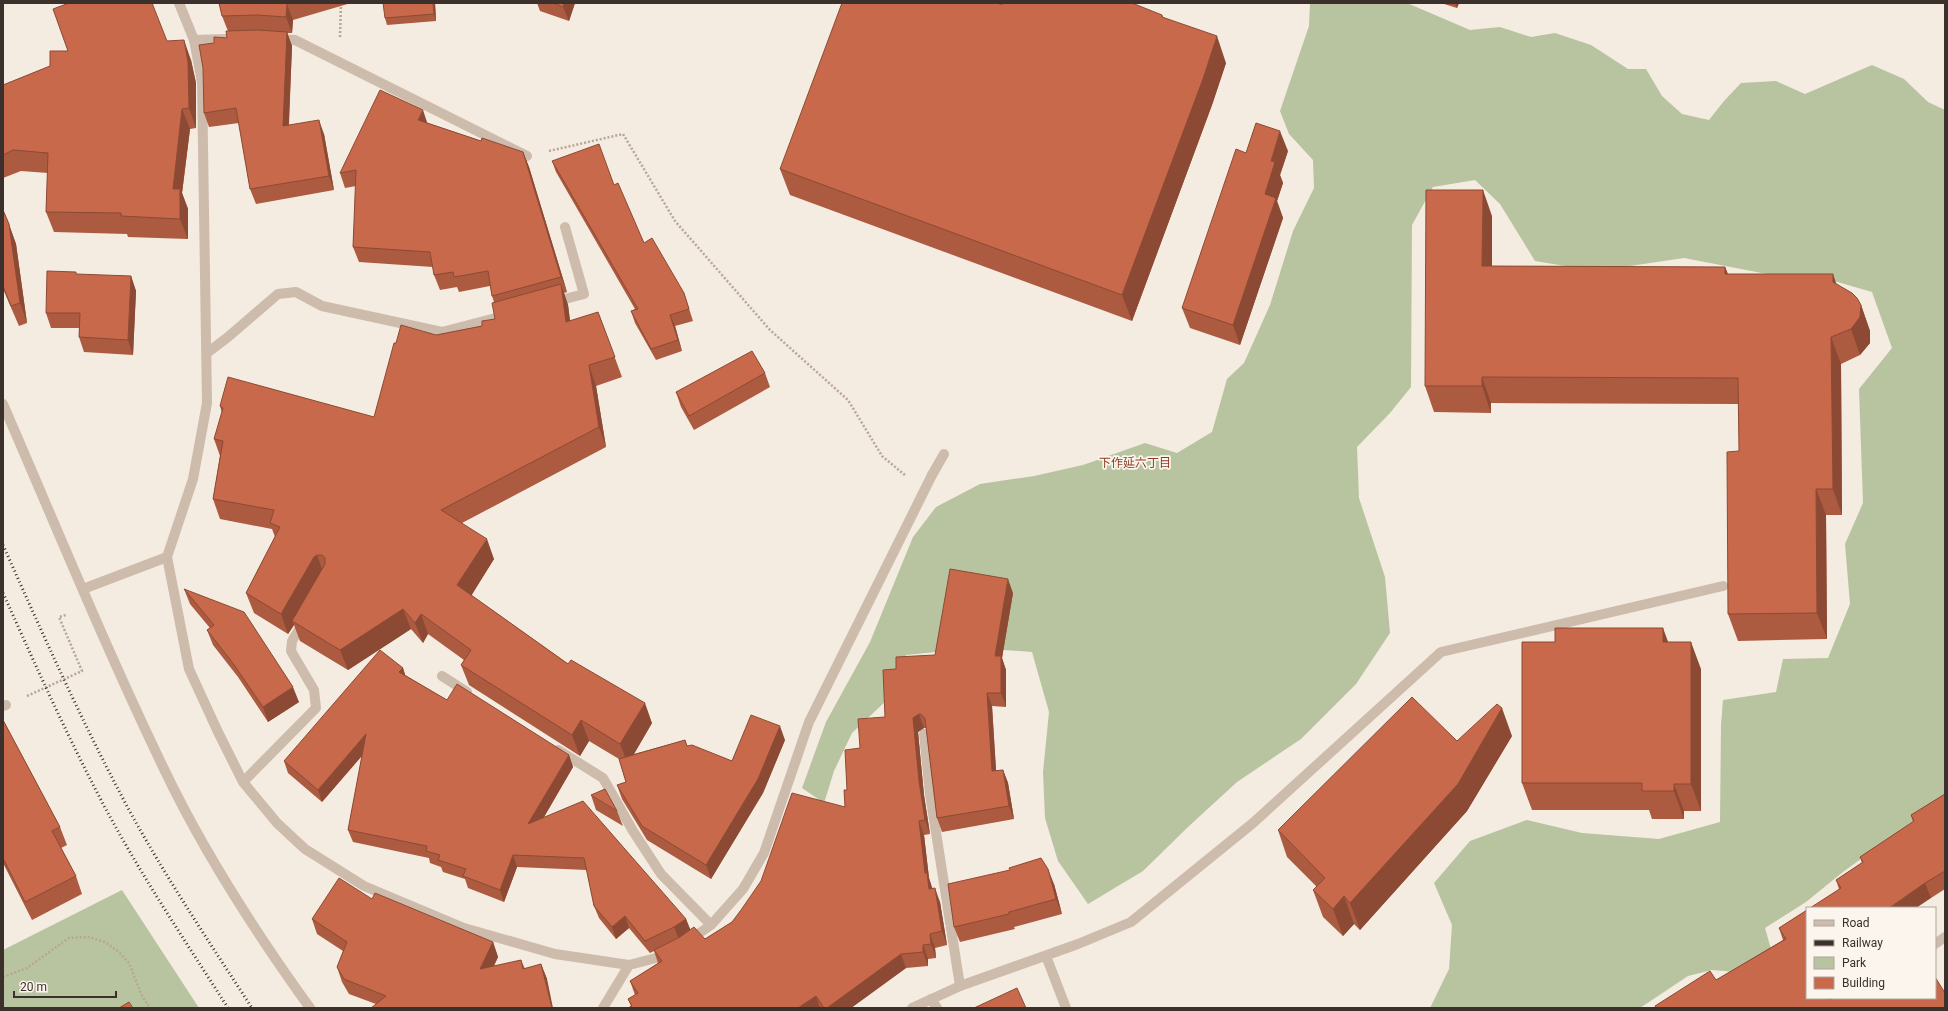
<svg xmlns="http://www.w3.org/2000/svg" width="1948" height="1011" font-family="Roboto,'Noto Sans JP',sans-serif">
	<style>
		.green { fill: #b8c4a0 }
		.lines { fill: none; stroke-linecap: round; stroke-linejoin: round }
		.path { stroke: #b9a596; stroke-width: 2.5; stroke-dasharray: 2 2; stroke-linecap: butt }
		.service { stroke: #cdbbac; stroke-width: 10 }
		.minor { stroke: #cdbbac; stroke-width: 10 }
		.tertiary { stroke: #cdbbac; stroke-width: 10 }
		.rail { stroke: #3b302b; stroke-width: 3; stroke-dasharray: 1 3; stroke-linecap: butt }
		.wall { fill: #ac5a40 }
		.shaded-wall { fill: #8c4a34 }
		.building { fill: #c8694b; stroke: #8c4a34 }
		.labels { text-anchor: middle; stroke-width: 3.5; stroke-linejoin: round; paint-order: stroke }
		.neighbourhood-label { font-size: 12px; fill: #8c3b22; stroke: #fbf5ee }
	</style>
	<rect width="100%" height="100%" fill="#f4ebe1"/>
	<path class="green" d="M1310 3H1407L1470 30 1500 27 1531 37 1555 33 1591 45 1628 69H1646L1662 96 1682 114 1709 120 1724 101 1741 83 1776 81 1805 94 1872 65 1904 79 1928 102 1945 110V802L1934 806 1843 872 1806 902 1765 928 1771 949 1736 972 1712 970 1688 976 1640 1008H1430L1449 969 1452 925 1434 883 1470 841 1527 820 1582 833 1659 839 1720 822 1721 725 1723 700 1776 692 1783 659 1828 658 1850 604 1845 544 1863 503 1859 389 1892 348 1872 292 1817 276 1767 274 1684 258 1596 271 1535 261 1500 204 1475 180 1433 187 1412 225 1411 387 1390 413 1357 447 1359 498 1385 577 1390 633 1356 684 1301 739 1237 782 1188 827 1143 871 1088 904 1058 861 1045 818 1043 772 1049 712 1032 652 976 648 906 655 889 698 852 733 834 771 824 803 802 788 826 722 870 642 913 537 936 507 980 484 1034 476 1083 465 1145 443 1177 453 1212 432 1227 379 1244 363 1270 305 1293 231 1314 188 1313 160 1289 134 1280 111 1309 26Z
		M122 890 199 1008H3V950Z"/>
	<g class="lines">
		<path class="path" d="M340 37 341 3
			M549 151 623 134 675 221 770 330 848 400 882 456 906 476
			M27 696 82 671 59 617 66 615
			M3 977 27 968 69 938 89 937 105 942 119 952 129 963 142 996 150 1008"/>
		<path class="service" d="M276 39 295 40 527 156
			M194 40 228 39
			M932 475 944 454
			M924 734 930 794 960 986
			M1046 956 1066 1008
			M931 999 937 1008"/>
		<path class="minor" d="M553 302 584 294 565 227
			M207 353 228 337 278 294 296 292 322 306 442 332 507 315
			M167 557 189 669 218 732 243 782 277 823 305 849 364 886 464 928 555 954 629 965 656 958 667 952
			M83 589 167 557 193 479 207 403 202 82 194 40 179 3
			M442 676 467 692
			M3 706 6 705
			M558 750 603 778 633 831 661 874 711 925
			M243 782 316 708 314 690 291 651 292 641 304 621
			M688 941 711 925 743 889 764 853 809 722 932 475
			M1935 944 1945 937
			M603 1008 629 965
			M912 1008 960 986 1078 944 1131 922 1253 823 1441 652 1723 586"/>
		<path class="tertiary" d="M3 404C56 526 106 649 164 769 204 853 256 933 310 1008"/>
		<path class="rail" d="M3 545C40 628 77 711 119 791 158 866 206 937 252 1008
			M3 593C34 662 65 731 100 798 138 871 184 939 228 1008"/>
	</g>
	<path class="wall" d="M219 3H351L293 20 292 33H287L292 46 289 125 324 134 334 190 256 204 250 189 239 123 209 127 204 113 214 43 227 38 228 31 222 16Z
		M435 3 436 21 387 25 385 18Z
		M537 3H575L569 21 540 11Z
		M1441 3H1459L1457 8Z
		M1002 5 1162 15 1163 17 1226 63 1212 105 1132 321 790 195 780 169Z
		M167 41 191 60 196 83V128L190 129 182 193 188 209V239L128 237 127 234 54 232 46 212 48 173 21 171 3 178V85L50 66 68 51Z
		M428 123 481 141 523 152 529 167 567 292 564 293 568 305 570 321 598 312 622 377 596 386 606 447 462 523 494 559 471 595 652 723 634 754 685 740 687 746 732 761 785 740 763 793 711 879 647 840 622 799 617 785 626 782 619 759 589 741 580 756 469 685 461 665 464 660 428 634 423 643 411 629 348 670 300 641 294 625 288 634 254 613 246 593 275 537 272 529 220 519 213 499 220 456 214 439 222 413 220 406 374 417 396 343 482 326 495 319 494 302 492 296 490 286 459 292 457 287 440 290 434 275 433 267 359 262 353 247 356 186 345 188 340 173Z
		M1288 151 1280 175 1283 183 1277 201 1283 218 1240 345 1190 328 1182 308Z
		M552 161 614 185 644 243 684 293 693 321 675 326 682 351 656 360 635 323 631 311 635 309 556 172Z
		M3 210 16 244 27 323 19 326 3 289Z
		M1492 216V266L1725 267 1728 274 1837 284 1861 305 1870 331V343L1860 355 1841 364 1842 515H1826L1827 639 1738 641 1728 614 1739 451V404L1491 403V413L1434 412 1425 386Z
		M131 276 136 291 133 355 84 352 79 337V328H51L46 313Z
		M765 373 770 387 694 430 681 407 676 392Z
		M184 589 299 702 268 722 238 677 213 645 207 630 210 628 190 604Z
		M1013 593 1002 658 1006 670V707L992 706 996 771 1003 770 1008 783 1014 819 942 832 937 818 926 728H924L918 732 924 795 930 834 924 835 929 878 932 889 940 902 947 945 935 948 936 958 928 959V966L906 968 851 1008H628L631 1006 628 999 635 995 630 981 658 963 654 951 650 953 629 928 616 939 599 918 594 906 587 870 517 867 504 902 468 888 465 879 443 872 441 867 430 863 429 858 353 842 348 830 362 756 322 802 288 773 284 761 403 668 405 675 447 700 569 755 573 767 544 817 686 919 690 930 705 939 732 922 845 807 847 790 860 748 885 717 896 669 935 655Z
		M1555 642H1668L1701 669V811H1684V819H1652L1649 810H1532L1522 783Z
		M3 720 60 827 67 845 61 848 76 876 82 894 32 920 3 863Z
		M1512 736 1467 811 1360 930 1354 924 1343 936 1323 917 1313 890 1317 887 1287 857 1278 830 1457 741Z
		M1945 794V889L1931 898 1839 889 1836 880 1862 863 1860 857 1913 822 1911 815Z
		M591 795 617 811 623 826 596 810Z
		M1054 884 1062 914 1014 927 1015 929 960 942 954 927Z
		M372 899 493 942 498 957 494 966 521 960 525 969 541 964 547 979 376 1004 349 994 342 982 337 967 343 951 317 934 312 919Z
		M1807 910V998L1945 1008H1656L1655 1006 1716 980 1783 940 1779 928Z"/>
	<path class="shaded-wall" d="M433 3H435L436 21 434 14Z
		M564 3H575L569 21 563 7Z
		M1455 3H1459L1457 8Z
		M287 4 293 20 292 33 286 17Z
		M287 32 292 46 288 140 283 126Z
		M1217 36 1226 63 1212 105 1132 321 1122 295Z
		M184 40 191 60 196 83V128L189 108Z
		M182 109 190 129 182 193 188 209V239L180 219 173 189Z
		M423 110 428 125 418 120Z
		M319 120 324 134 334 190 329 176Z
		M1280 131 1288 151 1280 175 1283 183 1277 201 1283 218 1240 345 1233 325 1265 194 1271 161Z
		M523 152 529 167 567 292 561 277Z
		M1483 190 1492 216V293L1482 266Z
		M9 224 16 244 27 323 20 303Z
		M1725 267 1735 293 1725 274Z
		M1833 274 1842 300 1833 282Z
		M131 276 136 291 133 355 128 340Z
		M561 284 568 305 573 343 566 322Z
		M1861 305 1870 331V343L1860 355 1851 329Z
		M670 315 675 326 682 351 678 340Z
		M1831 337 1841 364 1842 515 1833 489Z
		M589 365 596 386 606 447 599 427Z
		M1482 377 1491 403V413L1482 386Z
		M1816 489 1826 515 1827 639 1817 613Z
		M487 539 494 559 465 606 457 585Z
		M317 555 324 575 292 621 294 625 288 634 281 614 314 557Z
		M1008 579 1013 593 1002 658 1006 670V707L1001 693 995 656Z
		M403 609 411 629 348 670 340 650Z
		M421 614 428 634 423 643 415 623Z
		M1663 628 1673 655 1663 642Z
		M1691 642 1701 669V811L1691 784Z
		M403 668 407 681 399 672Z
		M293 687 299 702 268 722 263 707Z
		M987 693 992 706 997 785 992 771Z
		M645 703 652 723 628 764 620 744Z
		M1502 708 1512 736 1467 811 1360 930 1350 903Z
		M919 714 924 728 918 732 924 795 930 834 925 820 919 781 913 718Z
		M581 720 589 741 580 756 572 735Z
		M780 726 785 740 763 793 711 879 706 865Z
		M366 734 370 746 322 802 318 790Z
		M569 755 573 767 533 836 528 824Z
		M1003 770 1008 783 1014 819 1009 806Z
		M1674 784 1684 811V819L1674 791Z
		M919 821 924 835 929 878 932 887 934 903 929 889 925 873Z
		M513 855 517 867 504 902 500 890Z
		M1048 869 1054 884 1062 914 1056 899Z
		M1925 883 1931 898 1916 908H1889Z
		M935 888 940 902 947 945 942 931Z
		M1344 896 1354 924 1343 936 1333 909Z
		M625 916 629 928 616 939 612 927Z
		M686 919 691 931 679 939 674 927Z
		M930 934 935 948 936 958 931 944Z
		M493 942 498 957 485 984 480 969Z
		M923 945 928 959V966L923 952Z
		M901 954 906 968 851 1008H827Z
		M541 964 547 979 553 1008H552Z
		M816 996 820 1008H798Z
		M1824 998H1838L1830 1003Z"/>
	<path class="building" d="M69 3H152L167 41 184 40 188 62 189 108 182 109 173 189H180V219L121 216V213L46 212 48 153 13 150 3 155V85L50 66V51H68L53 9Z
		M219 3H291L287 4 286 17 257 15 222 16Z
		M383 3H433L434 14 385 18Z
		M553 3H564L563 7Z
		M842 3H997L1002 5 1003 3H1132L1162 15V17L1217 36 1203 79 1122 295 780 169Z
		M258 30 287 32 283 126 319 120 329 176 250 189 236 108 204 113 203 68 199 45 214 43V37L227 38 226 31Z
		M380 90 423 110 418 120 481 141 482 138 523 152 561 277 492 296 488 271 454 277 453 272 434 275 430 252 353 247 356 170 340 173Z
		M1256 123 1280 131 1271 161 1275 162 1265 194 1276 198 1233 325 1182 308 1236 149 1246 153Z
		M599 144 614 185 618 183 644 243 652 238 684 293 689 309 670 315 678 340 651 349 631 311 638 309 552 161Z
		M1426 190H1483L1482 266 1725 267V274H1833V282L1852 293 1857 298 1861 305 1860 317 1851 329 1831 337 1833 489H1816L1817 613 1728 614 1727 452 1739 451 1738 378 1482 377V386H1425Z
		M3 210 9 224 20 303 11 306 3 286Z
		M47 271 76 272V274L131 276 128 340 79 337 80 313H46Z
		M561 284 566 322 598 312 615 357 589 365 599 427 441 510 487 539 457 585 568 664 571 660 645 703 620 744 581 720 572 735 461 665 471 650 421 614 415 623 403 609 340 650 292 621 325 564V558L322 555H317L314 557 281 614 246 593 280 527 270 523 274 510 213 499 223 441 214 439 223 408 220 406 228 377 374 417 394 343H396L401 325 436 335 482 326V321L495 319 492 303Z
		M752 351 765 373 689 416 676 392Z
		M950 569 1008 579 995 656H1001V693H987L992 771 1003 770 1009 806 937 818 925 719 922 715 919 714 913 718 919 781 925 820 919 821 925 873H927L929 889 935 888 942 931 930 934 931 944 923 945V952L901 954 827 1008H824L816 996 798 1008H628L632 1006 628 999 638 993 630 981 662 961 654 950 680 937 694 927 705 939 732 922 741 910 761 881 792 793 845 807 844 790H847L845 750 860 748 858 719 885 717 883 670 896 669V657L935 655Z
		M184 589 244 612 293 687 263 707 232 662 207 630 214 625Z
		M1555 628H1663V642H1691V784H1674V791H1642V783H1522V642H1555Z
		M380 650 403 668 399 672 447 700 457 684 569 755 528 824 583 801 686 919 674 927 645 941 625 916 612 927 594 906 584 858 513 855 500 890 463 876 466 869 438 860 440 855 426 851 427 846 348 830 366 734 318 790 284 761Z
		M1412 697 1457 741 1497 704 1502 708 1458 784 1350 903 1344 896 1333 909 1313 890 1325 878 1278 830Z
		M751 715 780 726 758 779 706 865 642 826 617 785 626 782 619 759 685 740 687 746 692 745 732 761Z
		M3 720 60 827 52 831 76 876 25 902 3 858Z
		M605 789 617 811 591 795Z
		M1945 794V871L1925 883 1889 908H1810L1841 888 1836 880 1863 862 1860 857 1914 821 1911 815Z
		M1041 858 1048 869 1056 899 1009 912V914L954 927 948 884 1010 870 1009 868Z
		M339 878 372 899 375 893 493 942 480 969 521 960 523 969 541 964 552 1008H371L386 996 344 979 337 967 347 942 312 919Z
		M1807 910V998H1825L1826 999H1832L1834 998H1935V977L1945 993V1008H1656L1655 1006 1710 971 1716 980 1786 939 1779 928Z
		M1017 988 1026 1008H974Z
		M129 1002 133 1008H119Z"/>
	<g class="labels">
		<g class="neighbourhood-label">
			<text x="1135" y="467">下作延六丁目</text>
		</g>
	</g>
	<rect width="1948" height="1011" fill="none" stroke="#3b302b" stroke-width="8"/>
	<rect x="1806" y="907" width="130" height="92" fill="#fbf5ee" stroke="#aea6a0"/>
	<rect x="1814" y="920" width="20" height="6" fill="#cdbbac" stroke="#aea6a0"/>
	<text x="1842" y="927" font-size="12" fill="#3b302b">Road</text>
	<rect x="1814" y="940" width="20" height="6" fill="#3b302b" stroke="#aea6a0"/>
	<text x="1842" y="947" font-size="12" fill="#3b302b">Railway</text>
	<rect x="1814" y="957" width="20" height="12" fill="#b8c4a0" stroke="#aea6a0"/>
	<text x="1842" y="967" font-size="12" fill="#3b302b">Park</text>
	<rect x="1814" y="977" width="20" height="12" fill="#c8694b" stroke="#aea6a0"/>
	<text x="1842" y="987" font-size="12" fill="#3b302b">Building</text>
	<path d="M14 991v6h102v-6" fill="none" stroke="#3b302b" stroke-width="2"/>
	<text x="20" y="991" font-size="12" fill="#3b302b" stroke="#fbf5ee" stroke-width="3" paint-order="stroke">20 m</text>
</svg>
